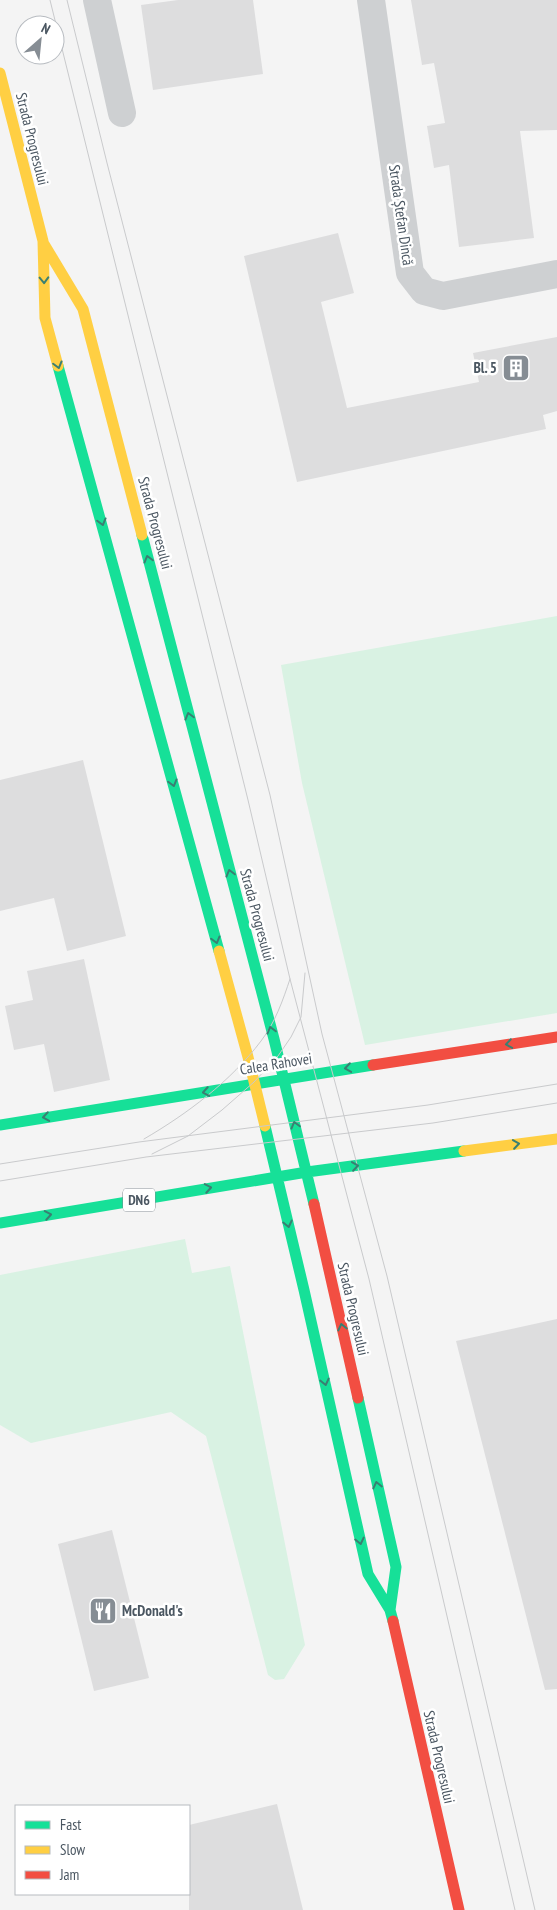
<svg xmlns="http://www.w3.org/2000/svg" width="557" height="1910" font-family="'PT Sans Narrow',sans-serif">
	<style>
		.green { fill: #d9f2e3 }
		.building { fill: #ddddde }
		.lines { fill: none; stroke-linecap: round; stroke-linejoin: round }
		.street { stroke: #ced0d2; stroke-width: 28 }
		.fast { stroke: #16e098; stroke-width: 11 }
		.slow { stroke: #ffcf43; stroke-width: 11 }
		.jam { stroke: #f24e42; stroke-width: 11 }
		.tram { stroke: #c9cacc; stroke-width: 1 }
		.oneway { stroke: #3a7f72 }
		.labels { text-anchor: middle; stroke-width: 5; stroke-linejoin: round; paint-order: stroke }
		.shield { fill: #fff; stroke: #808990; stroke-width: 1 }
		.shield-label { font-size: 14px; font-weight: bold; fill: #4a5661 }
		.street-label { font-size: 15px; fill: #4a5661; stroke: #fff }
		.poi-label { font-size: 15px; font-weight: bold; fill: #4a5661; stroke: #fff; text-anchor: end }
	</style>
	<rect width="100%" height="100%" fill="#f4f4f4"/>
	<path class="green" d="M557 616V1013L365 1045 302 783 281 665Z
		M185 1239 192 1273 230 1266 305 1645 284 1679 275 1680 268 1675 206 1436 171 1412 31 1443 0 1425V1275Z"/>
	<path class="building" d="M178 0H253L263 74 153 90 141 5Z
		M411 0H557V130L520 131 534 238 459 247 449 165 434 168 427 126 445 123 434 63 422 65Z
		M338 233 354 293 321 302 347 408 479 382 473 353 557 337V411L543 415 546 429 297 482 244 256Z
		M83 760 126 936 67 951 54 898 0 911V780Z
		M84 959 110 1080 54 1092 44 1044 14 1050 5 1006 33 1000 27 971Z
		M557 1319V1689L545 1690 456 1341Z
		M112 1530 149 1678 94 1691 58 1544Z
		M277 1804 303 1910H189V1825Z"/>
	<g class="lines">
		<path class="street" d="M97 0 122 113
			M371 0 410 273 424 291 443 296 557 274"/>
		<path class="fast" d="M58 366 219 951
			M142 535 274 1039 314 1204
			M0 1125 373 1065
			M265 1126 304 1290 368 1574 390 1610 393 1621
			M0 1223 307 1172 464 1151
			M358 1398 396 1567 390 1610"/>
		<path class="slow" d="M0 73 43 241 45 318 58 366
			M44 244 83 309 142 535
			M219 951 248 1057 265 1126
			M464 1151 557 1139"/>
		<path class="jam" d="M373 1065 557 1037
			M314 1204 358 1398
			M393 1621 459 1910"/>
		<path class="tram" d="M50 0 248 800 290 979 369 1279 515 1910
			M67 0 107 163 270 795 322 1034 387 1276 535 1910
			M144 1139C187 1114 231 1081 261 1041 275 1023 283 1000 290 979
			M152 1154 188 1136 222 1110 254 1082 278 1056 291 1037 301 1017 305 973
			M0 1164 139 1142 428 1105 557 1084
			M0 1181 146 1157 433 1123 557 1103"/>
	</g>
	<defs><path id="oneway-chevron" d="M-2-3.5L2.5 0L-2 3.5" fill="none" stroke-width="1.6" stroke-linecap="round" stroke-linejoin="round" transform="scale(1.25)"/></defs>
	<g class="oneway">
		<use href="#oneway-chevron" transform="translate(44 280) rotate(88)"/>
		<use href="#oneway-chevron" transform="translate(58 365) rotate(75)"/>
		<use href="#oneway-chevron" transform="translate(102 522) rotate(75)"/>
		<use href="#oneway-chevron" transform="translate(148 559) rotate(-105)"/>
		<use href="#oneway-chevron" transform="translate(189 716) rotate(-105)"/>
		<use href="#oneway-chevron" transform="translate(173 783) rotate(75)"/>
		<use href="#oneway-chevron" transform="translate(230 873) rotate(-105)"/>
		<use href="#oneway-chevron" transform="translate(216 940) rotate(75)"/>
		<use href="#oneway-chevron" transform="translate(271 1030) rotate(-105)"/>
		<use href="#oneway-chevron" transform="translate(509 1044) rotate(171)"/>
		<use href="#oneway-chevron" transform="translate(348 1068) rotate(172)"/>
		<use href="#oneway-chevron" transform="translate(206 1092) rotate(170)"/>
		<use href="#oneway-chevron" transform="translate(46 1117) rotate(171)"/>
		<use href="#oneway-chevron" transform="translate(295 1125) rotate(-105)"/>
		<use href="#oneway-chevron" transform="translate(516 1144) rotate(-8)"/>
		<use href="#oneway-chevron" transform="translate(355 1166) rotate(-8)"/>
		<use href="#oneway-chevron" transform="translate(208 1188) rotate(-10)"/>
		<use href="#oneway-chevron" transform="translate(48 1215) rotate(-10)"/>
		<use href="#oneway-chevron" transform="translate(288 1224) rotate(77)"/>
		<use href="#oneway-chevron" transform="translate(342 1327) rotate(-103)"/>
		<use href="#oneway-chevron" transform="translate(325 1382) rotate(77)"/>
		<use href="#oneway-chevron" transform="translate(377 1485) rotate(-103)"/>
		<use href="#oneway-chevron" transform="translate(360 1541) rotate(77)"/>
	</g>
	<defs>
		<g id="building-square" transform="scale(1.4375)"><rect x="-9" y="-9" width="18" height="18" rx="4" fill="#868d94" stroke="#fff"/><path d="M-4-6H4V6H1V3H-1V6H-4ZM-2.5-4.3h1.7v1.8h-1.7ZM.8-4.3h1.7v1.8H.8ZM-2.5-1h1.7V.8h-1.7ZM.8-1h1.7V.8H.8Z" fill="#fff"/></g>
		<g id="restaurant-square" transform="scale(1.4375)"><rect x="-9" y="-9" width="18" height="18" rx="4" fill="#868d94" stroke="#fff"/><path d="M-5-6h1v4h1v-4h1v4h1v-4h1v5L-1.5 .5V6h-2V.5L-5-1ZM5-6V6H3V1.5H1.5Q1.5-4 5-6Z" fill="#fff"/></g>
	</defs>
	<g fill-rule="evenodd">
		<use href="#building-square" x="516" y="368"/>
		<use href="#restaurant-square" x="103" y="1611"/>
	</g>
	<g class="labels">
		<rect class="shield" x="123" y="1188.5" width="32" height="23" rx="4"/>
		<g class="shield-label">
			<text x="139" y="1205">DN6</text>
		</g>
		<g class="street-label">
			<text transform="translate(32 139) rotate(76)" y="5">Strada Progresului</text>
			<text transform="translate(401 215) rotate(82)" y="5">Strada Ștefan Dincă</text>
			<text transform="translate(155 523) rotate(75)" y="5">Strada Progresului</text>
			<text transform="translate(257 915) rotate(75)" y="5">Strada Progresului</text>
			<text transform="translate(276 1064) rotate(-9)" y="5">Calea Rahovei</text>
			<text transform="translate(353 1309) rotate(77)" y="5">Strada Progresului</text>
			<text transform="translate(439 1757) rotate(77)" y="5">Strada Progresului</text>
		</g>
		<g class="poi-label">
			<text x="497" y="373">Bl. 5</text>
			<text x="122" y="1616" text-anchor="start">McDonald's</text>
		</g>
	</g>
	<rect x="15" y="1805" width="175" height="90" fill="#ffffff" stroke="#b7bbc0"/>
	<rect x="25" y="1821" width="25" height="8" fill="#16e098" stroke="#b7bbc0"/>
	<text x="60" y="1830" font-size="15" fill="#4a5661">Fast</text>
	<rect x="25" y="1846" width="25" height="8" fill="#ffcf43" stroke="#b7bbc0"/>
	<text x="60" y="1855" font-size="15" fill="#4a5661">Slow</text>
	<rect x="25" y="1871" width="25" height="8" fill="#f24e42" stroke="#b7bbc0"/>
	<text x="60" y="1880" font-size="15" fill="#4a5661">Jam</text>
	<g transform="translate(40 40) rotate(27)"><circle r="24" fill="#ffffff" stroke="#b7bbc0"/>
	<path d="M0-4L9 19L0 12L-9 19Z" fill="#868d94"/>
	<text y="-8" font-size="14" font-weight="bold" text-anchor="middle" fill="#4a5661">N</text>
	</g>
</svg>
